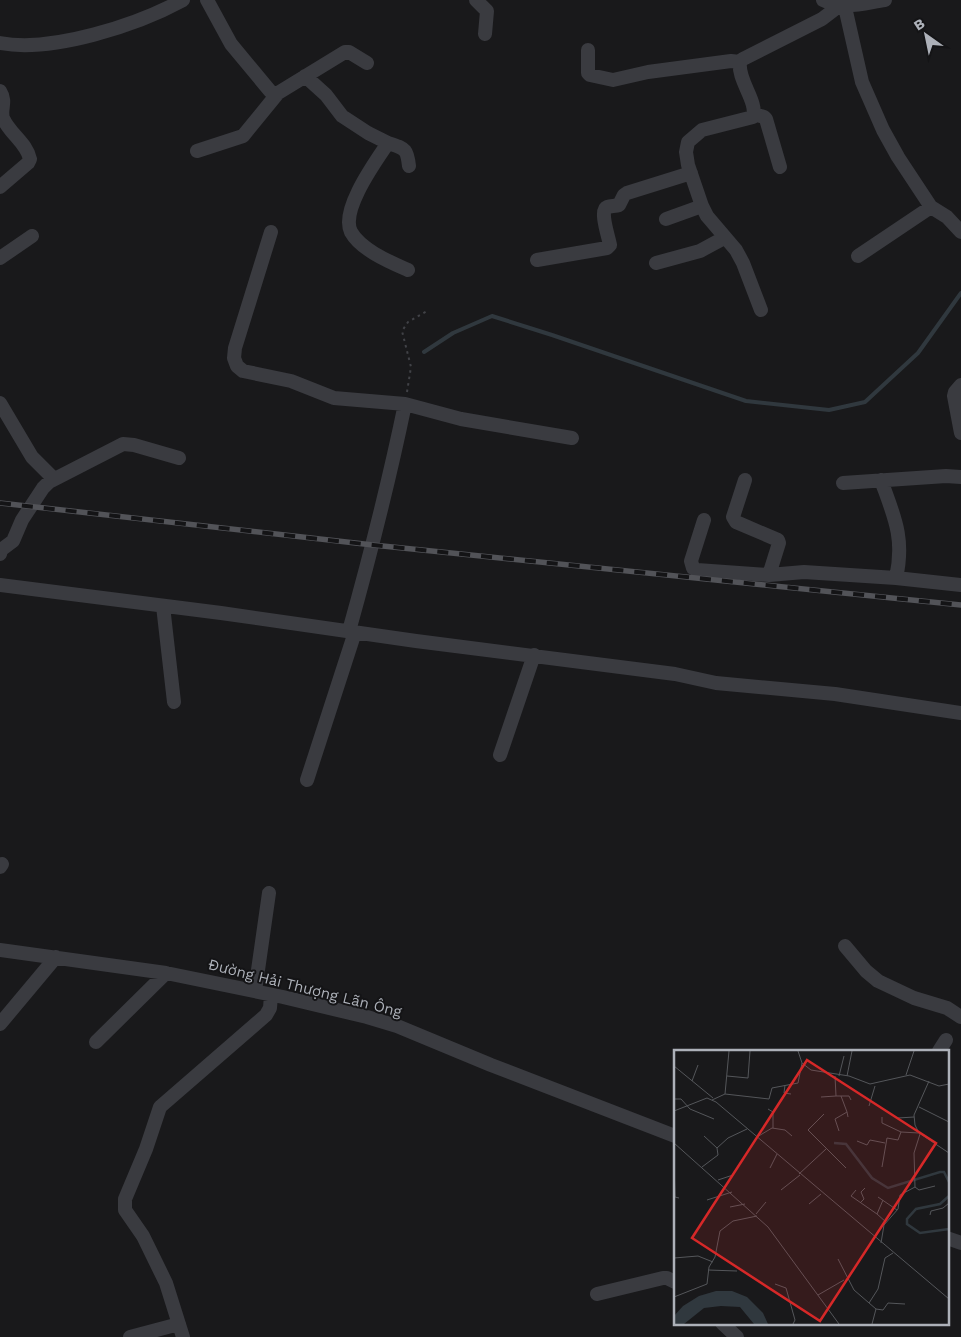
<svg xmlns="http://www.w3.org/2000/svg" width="961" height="1337" font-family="'Work Sans',sans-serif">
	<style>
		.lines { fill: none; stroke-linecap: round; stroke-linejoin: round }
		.stream { stroke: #30383e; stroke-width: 4 }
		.path { stroke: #414247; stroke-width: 2; stroke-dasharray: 2.5 4; stroke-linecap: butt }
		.minor { stroke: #3a3b40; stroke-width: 14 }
		.rail-casing { stroke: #525358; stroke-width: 5.5 }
		.rail { stroke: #141416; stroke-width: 4; stroke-dasharray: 11; stroke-linecap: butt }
		.labels { text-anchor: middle; stroke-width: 4; stroke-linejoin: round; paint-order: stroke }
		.street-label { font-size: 15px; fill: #adb1b9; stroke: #141416 }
		.inset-river { fill: none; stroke: #30383e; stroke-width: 2.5 }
		.inset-road { fill: none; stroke: #54565a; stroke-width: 1 }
		.view { fill: #d62828; fill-opacity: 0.15; stroke: #d62828; stroke-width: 2.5 }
		.inset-edge { fill: none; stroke: #adb1b9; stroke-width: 2.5 }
	</style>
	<rect width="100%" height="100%" fill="#19191b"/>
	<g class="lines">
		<path class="stream" d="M424 352 453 333 492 316 552 335 746 401 829 410 865 402 918 353 961 293"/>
		<path class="path" d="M407 392 411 367 402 331 408 322 427 311"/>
		<path class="minor" d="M207 0 231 44 270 91 275 93H278L345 52H349L367 63
			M476 0 487 11 485 34
			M823 0C843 10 864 3 885 0
			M845 7 862 82 883 130 898 157 931 207 947 217 961 232
			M0 43C52 53 137 25 183 0
			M588 50V73L590 75 613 80 648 72 731 61 740 62
			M305 76 326 95 342 116 368 133 388 143
			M0 91C7 102 0 109 3 118 9 133 27 143 30 159L28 163 0 187
			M754 114 764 117 766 119 780 167
			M197 151 243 136 278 93
			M666 219 702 206
			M271 232 235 348 234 358 237 366 243 371 291 381 334 398 405 404 461 419 572 438
			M858 256 931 207
			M0 258 32 236
			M537 260 607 248 610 245C609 238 599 210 607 207 611 206 616 206 619 205L624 195 627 193 691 173
			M656 263 700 251 724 238
			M408 270C390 262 361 250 351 232 340 210 376 161 388 143 405 149 407 148 409 166
			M761 310 743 263 736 250 707 216 702 206 688 165 686 152 688 142 702 130 753 117C758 101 737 80 740 62L743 59 822 19 839 6
			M961 385 955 392 954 396 961 433
			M0 403 32 457 54 479
			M745 480 733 517 736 522 778 540 779 543 769 575
			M881 480C894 516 905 538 896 578L961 585
			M843 483 946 476 961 477
			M704 520 691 561 693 568 697 570 769 575 804 572 896 578
			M0 554 1 550 13 541 22 520 43 488 49 482 123 444 134 445 179 458
			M0 585 221 613 416 641 675 674 716 683 835 694 961 713
			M163 606 174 702
			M349 631C370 556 389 481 405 404
			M500 755 534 655
			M307 780 355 632
			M0 867 2 864
			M845 946 866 971 878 981 914 998 947 1008 961 1017
			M0 950 166 973 283 997 367 1017 397 1026 491 1065 675 1136
			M255 991 269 893
			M0 1024 56 957
			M96 1042 166 973
			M939 1051 946 1040
			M947 1238 961 1243
			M597 1294 663 1278H667L675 1282
			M722 1323 737 1337
			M130 1337 179 1324
			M183 1337 166 1283 143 1236 125 1210V1199L146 1149 160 1107 266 1015 270 1008 271 995"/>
		<g class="rail-casing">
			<path id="rail" d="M0 503 373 545 961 605"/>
		</g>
		<use href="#rail" class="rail"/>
	</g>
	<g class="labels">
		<g class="street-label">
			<text transform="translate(305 988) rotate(14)" y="5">Đường Hải Thượng Lãn Ông</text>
		</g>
	</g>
	<g transform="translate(674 1050)">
		<rect width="275" height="275" fill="#19191b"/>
		<path d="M42 241H58L73 247 89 263 94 274H80L66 257 47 256 30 258 10 274H0V266L9 256 25 246Z" fill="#30383e"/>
		<path class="inset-river" d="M160 93 172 94 198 128 214 138 266 122H270L275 132M275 146 266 154 242 159 233 169V174L246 183 275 179"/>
		<path class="inset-road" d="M124 1 128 13 137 20 175 26 196 34 236 25 265 36 275 34M0 16 39 48M232 25 240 1M53 26 74 28 76 1M161 26 162 46H175L177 50M165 26 170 6M173 26 178 1M18 31 24 15M255 31 240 65 241 75 245 83 275 103M111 35 110 43 117 44M51 44 55 1M167 46 173 62M147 47 162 46M0 49H7L16 59 40 69M38 50 51 44 95 49 98 38 124 33 128 13M195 56 201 36M245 57 275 72M94 59 99 62V78M0 61 33 48 42 52 275 249M150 64 134 80 172 118M208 67V73L227 82M224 68 240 67M165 81 161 69 173 62 174 67M30 86 43 98 54 88 73 79M83 87 98 78 111 80 118 86M183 91 193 95 196 90 211 93M0 93 94 177 165 274M0 113 1 147 5 148M28 117 44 105 43 98M208 117 213 88 224 90 227 82 245 83M96 118 103 104M125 124 152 99M44 130 59 125M241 137 245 140 261 136M107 140 126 125M182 140 177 146 203 164M204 147 223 160M33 150 58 142M209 150 203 164 212 172M186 153 190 149 187 142 191 138M135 154 147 144M56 157 71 154M82 164 92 152M256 165 257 161 269 158 275 153M207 193 210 175 224 159 226 145 241 137 240 103 246 84M0 208 24 206 39 212M164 209 180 240 202 259 209 260 214 253 231 254M34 220 63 221M101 234 112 238 121 270 119 274M144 245 170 230M0 247 33 234 35 217 41 207 46 181 59 171 83 166M195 253 204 239 211 208 219 203M198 274 202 259"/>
		<path class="view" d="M133 10 262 93 146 271 18 188Z"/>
		<rect width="275" height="275" class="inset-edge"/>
	</g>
	<g transform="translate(926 35) rotate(327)" stroke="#141416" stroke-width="4" paint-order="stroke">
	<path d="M0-4L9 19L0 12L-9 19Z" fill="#adb1b9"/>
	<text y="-8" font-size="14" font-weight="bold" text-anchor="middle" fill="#adb1b9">B</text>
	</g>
</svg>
